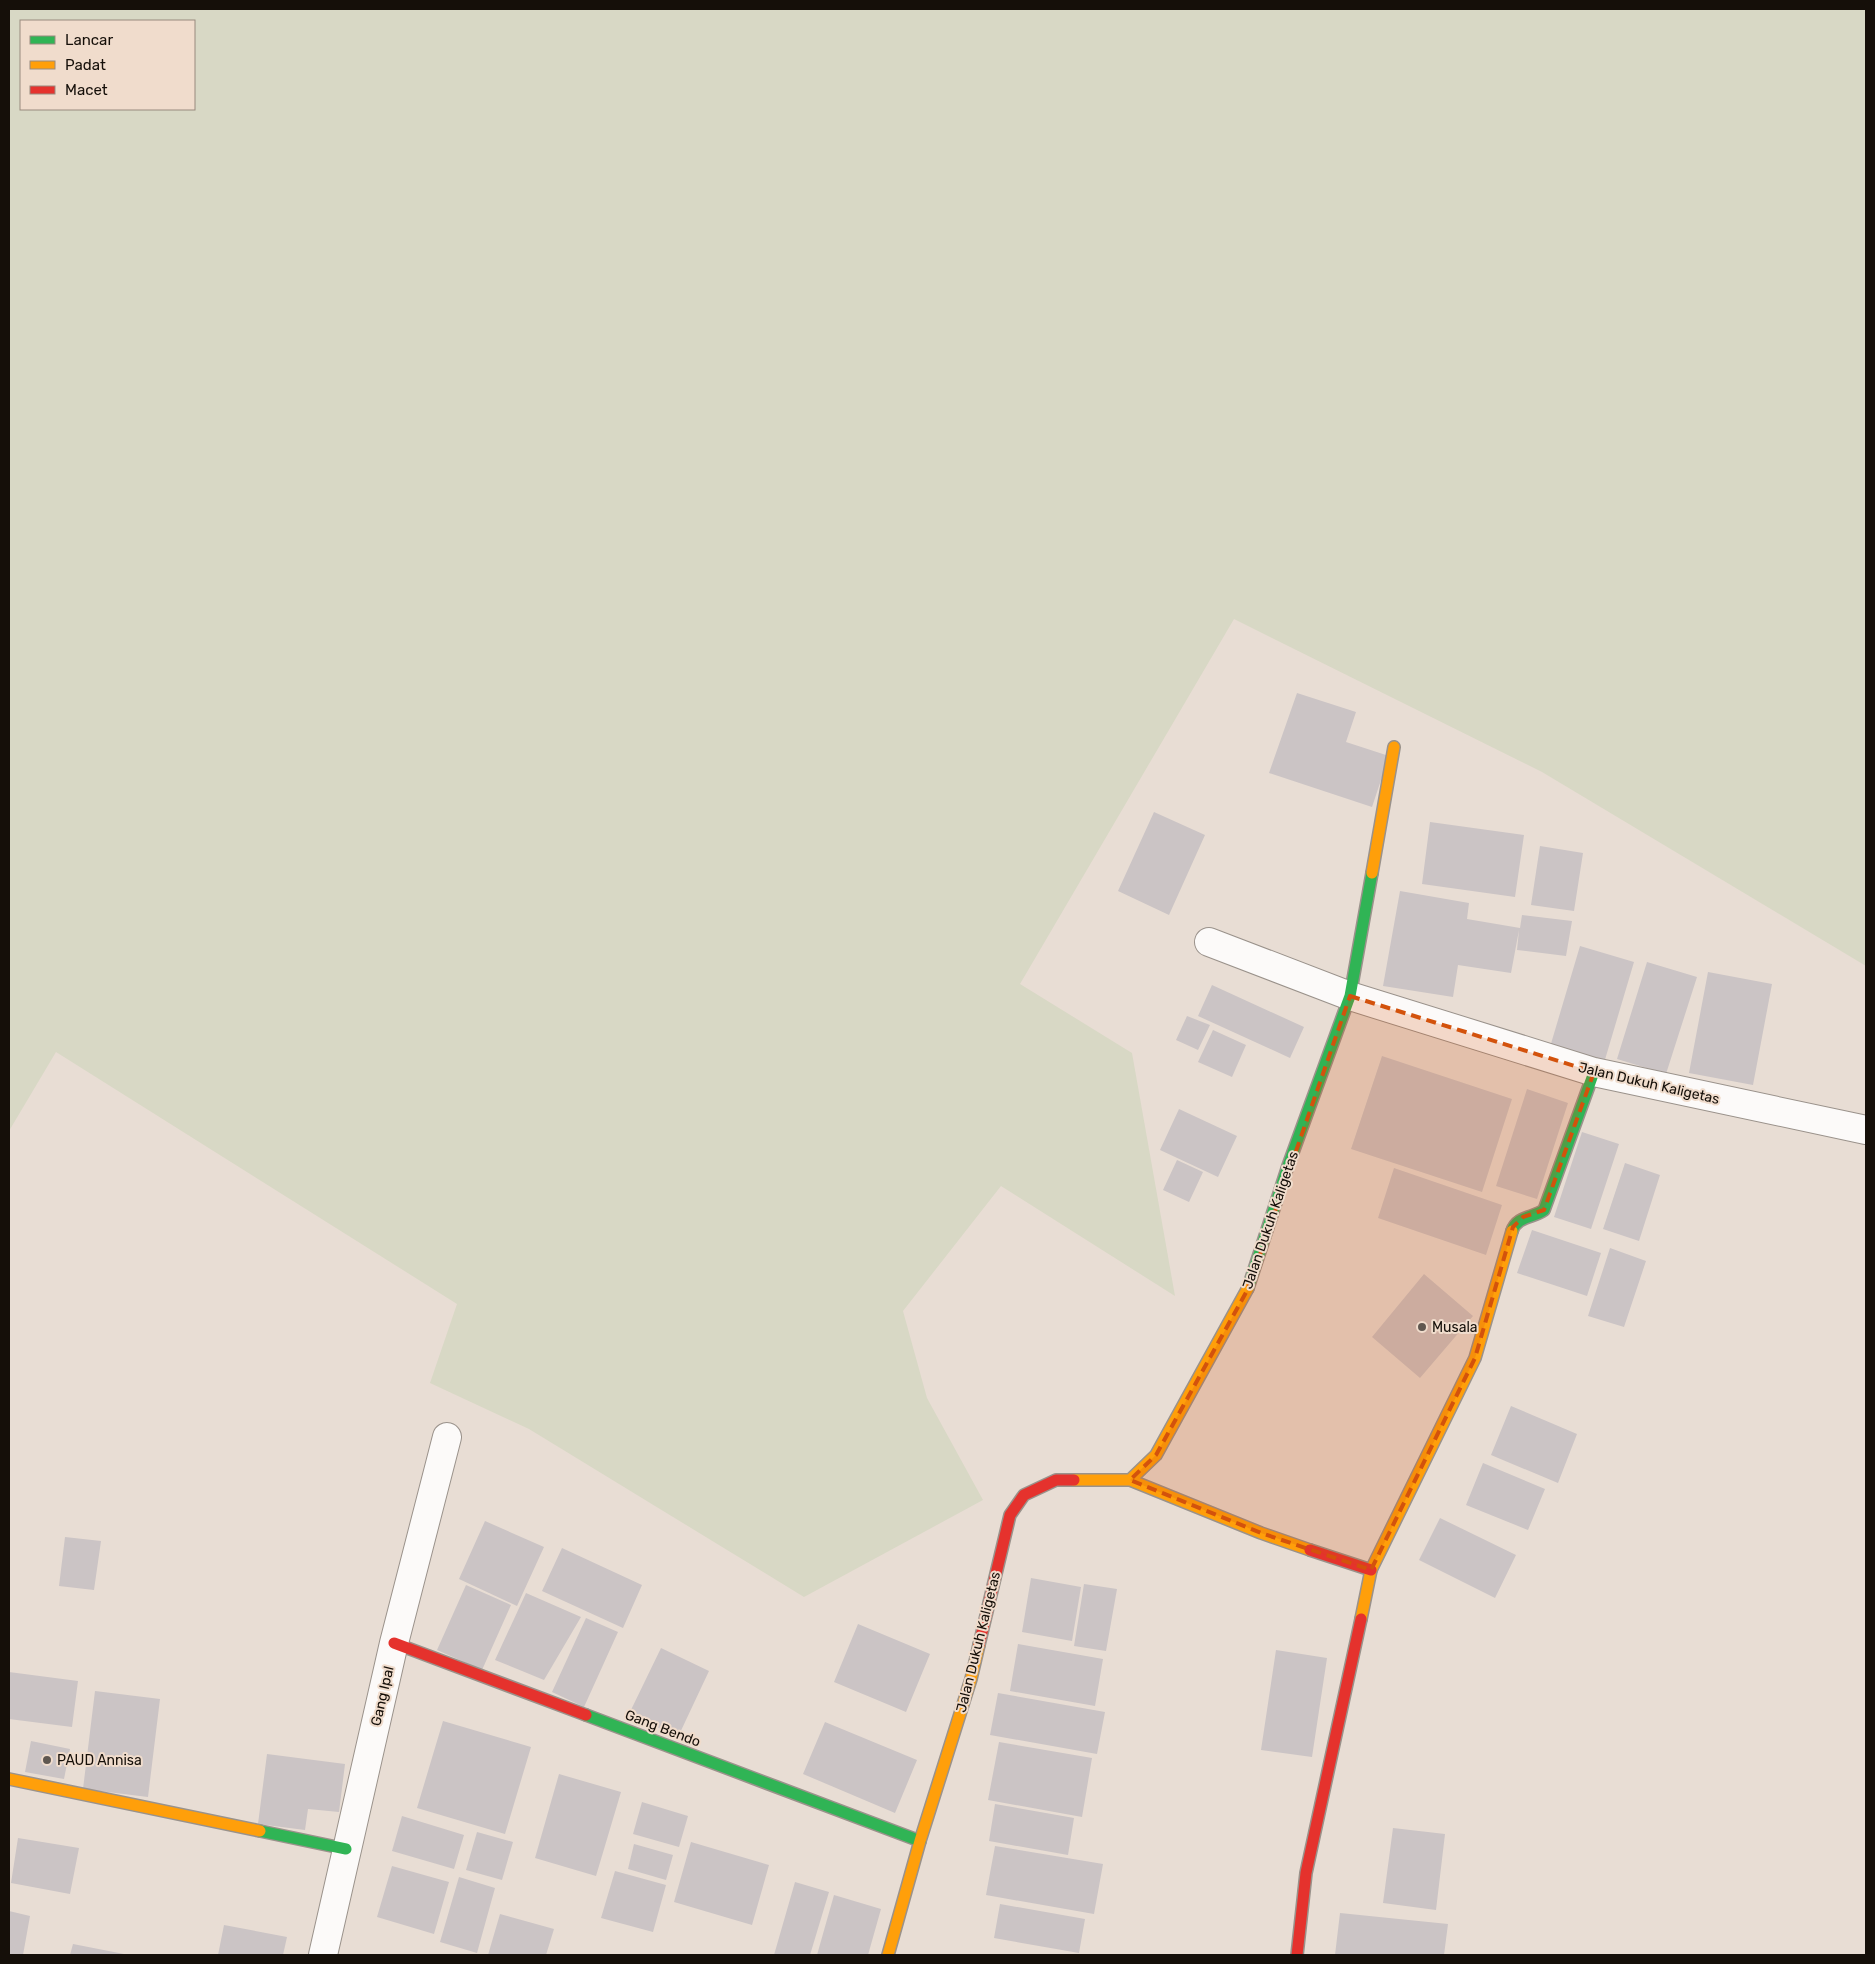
<svg xmlns="http://www.w3.org/2000/svg" width="1875" height="1964" font-family="Rubik,sans-serif">
	<style>
		.green { fill: #d8d8c5; fill-rule: evenodd }
		.building { fill: #cbc4c5 }
		.lines { fill: none; stroke-linecap: round; stroke-linejoin: round }
		.street-casing { stroke: #9a928b; stroke-width: 30 }
		.fast-casing { stroke: #9a928b; stroke-width: 14 }
		.slow-casing { stroke: #9a928b; stroke-width: 14 }
		.jam-casing { stroke: #9a928b; stroke-width: 14 }
		.street { stroke: #fcfaf9; stroke-width: 28 }
		.fast { stroke: #30b455; stroke-width: 11 }
		.slow { stroke: #ff9f0a; stroke-width: 11 }
		.jam { stroke: #e5322d; stroke-width: 11 }
		.marked { fill: #d3520c; fill-opacity: 0.2; stroke: #d3520c; stroke-width: 4; stroke-dasharray: 10 6; stroke-linejoin: round }
		.poi-dot { fill: #5f5750; stroke: #f0dccc; stroke-width: 2 }
		.labels { text-anchor: middle; stroke-width: 4; stroke-linejoin: round; paint-order: stroke }
		.street-label { font-size: 14px; fill: #150f09; stroke: #f0dccc }
		.poi-label { font-size: 14px; fill: #150f09; stroke: #f0dccc; text-anchor: start }
	</style>
	<rect width="100%" height="100%" fill="#e8ddd4"/>
	<path class="green" d="M9 9H1866V966L1542 772 1234 619 1020 984 1132 1053 1175 1296 1001 1186 903 1311 927 1398 983 1500 804 1597 529 1429 430 1383 457 1304 56 1052 9 1131ZM21 21H194V109H21Z"/>
	<path class="building" d="M1297 693 1356 712 1346 742 1389 756 1372 807 1269 773Z
		M1154 812 1205 835 1169 915 1118 891Z
		M1430 822 1524 835 1515 897 1422 884Z
		M1540 846 1583 853 1574 911 1531 905Z
		M1400 891 1469 903 1467 919 1520 928 1522 915 1572 921 1566 956 1517 950 1519 930 1511 973 1458 965 1453 997 1383 986Z
		M1580 946 1634 962 1604 1063 1550 1047Z
		M1647 962 1697 977 1666 1074 1617 1059Z
		M1708 972 1772 984 1753 1085 1689 1073Z
		M1212 985 1304 1027 1290 1058 1198 1016Z
		M1187 1016 1210 1025 1198 1050 1176 1040Z
		M1213 1030 1246 1045 1232 1077 1198 1062Z
		M1382 1056 1512 1099 1482 1192 1351 1149Z
		M1527 1089 1568 1103 1537 1199 1496 1186Z
		M1179 1109 1237 1136 1218 1177 1160 1150Z
		M1582 1132 1619 1144 1591 1229 1554 1217Z
		M1177 1160 1203 1172 1189 1202 1163 1190Z
		M1625 1163 1660 1175 1639 1241 1603 1229Z
		M1394 1168 1502 1205 1486 1255 1378 1218Z
		M1532 1230 1601 1253 1587 1296 1517 1273Z
		M1610 1248 1646 1261 1624 1327 1588 1316Z
		M1424 1274 1473 1316 1420 1378 1372 1337Z
		M1511 1406 1577 1434 1558 1483 1491 1455Z
		M1483 1463 1545 1489 1528 1530 1466 1505Z
		M1440 1518 1516 1555 1495 1598 1419 1560Z
		M485 1521 544 1547 517 1606 459 1579Z
		M65 1537 101 1541 94 1590 59 1586Z
		M562 1548 642 1585 623 1628 542 1591Z
		M1031 1578 1081 1587 1072 1641 1022 1632Z
		M1084 1584 1117 1589 1106 1651 1074 1646Z
		M466 1585 511 1605 482 1670 437 1650Z
		M526 1593 581 1617 544 1680 495 1660Z
		M586 1618 618 1632 584 1707 552 1692Z
		M858 1624 930 1654 906 1712 834 1682Z
		M1018 1644 1103 1659 1095 1706 1010 1691Z
		M661 1648 709 1671 678 1737 629 1714Z
		M1276 1650 1327 1658 1312 1757 1261 1750Z
		M9 1672 78 1681 72 1727 9 1719Z
		M95 1691 160 1699 148 1797 83 1789Z
		M998 1693 1105 1712 1097 1754 990 1735Z
		M443 1721 531 1747 505 1834 417 1808Z
		M825 1722 917 1760 895 1813 803 1774Z
		M31 1741 70 1749 64 1779 25 1772Z
		M999 1742 1092 1758 1082 1817 988 1800Z
		M267 1754 345 1764 339 1812 308 1809 305 1830 258 1824Z
		M559 1774 621 1792 596 1876 535 1858Z
		M642 1802 688 1816 679 1847 633 1834Z
		M995 1804 1074 1818 1068 1855 989 1841Z
		M402 1816 464 1835 454 1869 392 1851Z
		M1393 1828 1445 1834 1436 1910 1383 1903Z
		M477 1832 513 1842 502 1880 466 1870Z
		M18 1838 79 1848 70 1894 11 1883Z
		M691 1842 769 1865 752 1925 674 1902Z
		M634 1844 673 1855 666 1880 628 1869Z
		M995 1846 1103 1864 1094 1914 986 1895Z
		M392 1866 449 1882 434 1934 377 1917Z
		M615 1871 666 1885 653 1932 601 1918Z
		M459 1877 495 1888 477 1953 440 1942Z
		M795 1882 829 1892 810 1955H774Z
		M834 1895 881 1909 868 1955H817Z
		M1000 1904 1085 1919 1079 1953 994 1938Z
		M9 1911 30 1916 23 1955H9Z
		M1340 1913 1448 1924 1444 1955H1335Z
		M500 1914 554 1929 546 1955H488Z
		M224 1925 287 1937 283 1955H218Z
		M73 1944 124 1954V1955H70Z"/>
	<g class="lines">
		<g class="street-casing">
			<path id="street" d="M1209 942 1350 996 1594 1072 1866 1130
				M323 1955 394 1643 447 1437"/>
		</g>
		<g class="fast-casing">
			<path id="fast" d="M1512 1231C1517 1216 1533 1218 1544 1210L1594 1072
				M1248 1288 1288 1166 1350 996 1372 873
				M586 1715 920 1841
				M260 1831 346 1849"/>
		</g>
		<g class="slow-casing">
			<path id="slow" d="M1372 873 1394 747
				M1074 1480H1130L1261 1533 1310 1550
				M1130 1480 1156 1455 1248 1288
				M1361 1619 1371 1570 1475 1358 1512 1231
				M9 1779 260 1831
				M888 1955 920 1841 971 1679 979 1645"/>
		</g>
		<g class="jam-casing">
			<path id="jam" d="M1310 1550 1371 1570
				M394 1643 586 1715
				M979 1645 1010 1515 1024 1495 1056 1480H1074
				M1297 1955 1306 1873 1361 1619"/>
		</g>
		<use href="#street" class="street"/>
		<use href="#fast" class="fast"/>
		<use href="#slow" class="slow"/>
		<use href="#jam" class="jam"/>
	</g>
	<path class="marked" d="M1350 996 1594 1072 1544 1210 1523 1217 1513 1227 1475 1358 1371 1570 1261 1533 1130 1480 1156 1455 1248 1289Z"/>
	<g class="poi-dot">
		<circle cx="1422" cy="1327" r="5"/>
		<circle cx="47" cy="1760" r="5"/>
	</g>
	<g class="labels">
		<g class="street-label">
			<text transform="translate(1649 1083) rotate(13)" y="5">Jalan Dukuh Kaligetas</text>
			<text transform="translate(1270 1220) rotate(-71)" y="5">Jalan Dukuh Kaligetas</text>
			<text transform="translate(978 1642) rotate(-76)" y="5">Jalan Dukuh Kaligetas</text>
			<text transform="translate(382 1696) rotate(-77)" y="5">Gang Ipal</text>
			<text transform="translate(663 1728) rotate(21)" y="5">Gang Bendo</text>
		</g>
		<g class="poi-label">
			<text x="1432" y="1332">Musala</text>
			<text x="57" y="1765">PAUD Annisa</text>
		</g>
	</g>
	<rect width="1875" height="1964" fill="none" stroke="#150f09" stroke-width="20"/>
	<rect x="20" y="20" width="175" height="90" fill="#f0dccc" stroke="#988a7e"/>
	<rect x="30" y="36" width="25" height="8" fill="#30b455" stroke="#988a7e"/>
	<text x="65" y="45" font-size="15" fill="#150f09">Lancar</text>
	<rect x="30" y="61" width="25" height="8" fill="#ff9f0a" stroke="#988a7e"/>
	<text x="65" y="70" font-size="15" fill="#150f09">Padat</text>
	<rect x="30" y="86" width="25" height="8" fill="#e5322d" stroke="#988a7e"/>
	<text x="65" y="95" font-size="15" fill="#150f09">Macet</text>
</svg>
